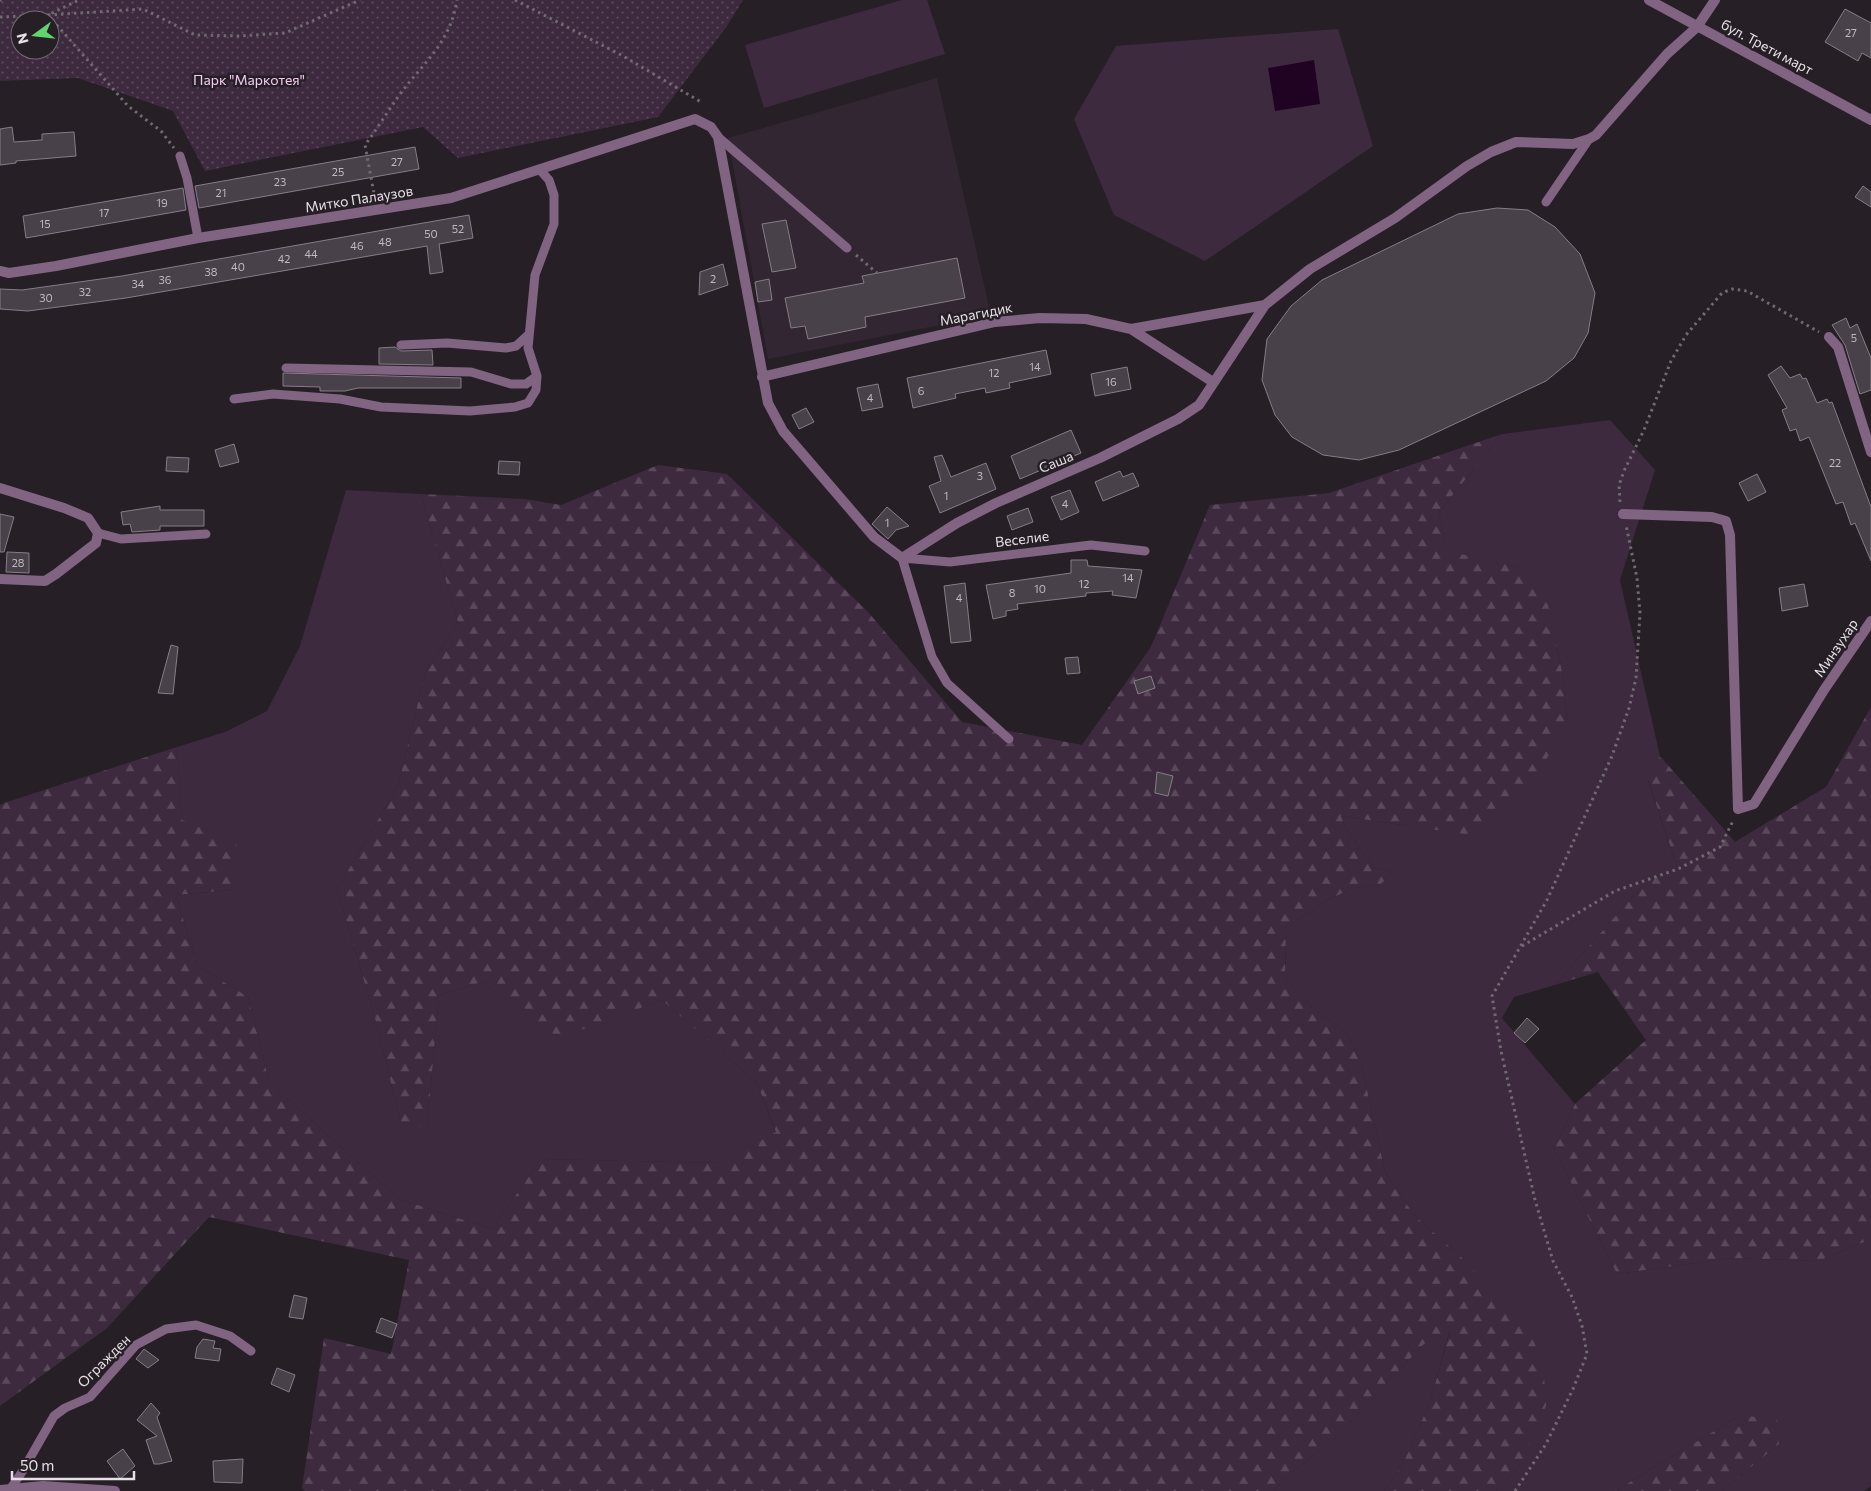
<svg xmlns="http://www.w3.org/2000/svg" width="1871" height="1491" font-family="Commissioner,sans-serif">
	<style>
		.built { fill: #312632 }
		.green { fill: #3e2a3f }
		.forest { fill: url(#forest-firs) }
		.park { fill: url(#park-dots); fill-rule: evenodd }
		.water { fill: #200322 }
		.building { fill: #494149; stroke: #867d86 }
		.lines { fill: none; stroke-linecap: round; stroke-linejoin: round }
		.path { stroke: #706a70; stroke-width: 3; stroke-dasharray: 2.5 4; stroke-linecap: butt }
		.service { stroke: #816382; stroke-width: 9 }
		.minor { stroke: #816382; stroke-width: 10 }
		.tertiary { stroke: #816382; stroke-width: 10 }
		.labels { text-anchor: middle; stroke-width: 5; stroke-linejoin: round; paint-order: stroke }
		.number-label { font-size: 11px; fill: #bfb9bf }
		.street-label { font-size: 14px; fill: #e6e1e6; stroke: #261f26 }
		.park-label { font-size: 14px; fill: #f7c8f8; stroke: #261f26 }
	</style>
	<defs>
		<pattern id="forest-firs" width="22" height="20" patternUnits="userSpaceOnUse" patternTransform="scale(1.25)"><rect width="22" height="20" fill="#3e2a3f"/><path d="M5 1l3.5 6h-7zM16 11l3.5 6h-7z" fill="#5a495b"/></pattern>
		<pattern id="park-dots" width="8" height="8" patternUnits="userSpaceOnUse" patternTransform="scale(1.25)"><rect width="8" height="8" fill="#3e2a3f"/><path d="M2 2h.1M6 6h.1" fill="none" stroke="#5a495b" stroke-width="1.8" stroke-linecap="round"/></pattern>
	</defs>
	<rect width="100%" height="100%" fill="#261f26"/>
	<path class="built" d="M937 78 991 315 768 359 728 138Z"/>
	<path class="green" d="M902 0H927L945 54 764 108 745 45Z
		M1338 29 1373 146 1205 261 1114 215 1074 119 1116 46Z
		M1610 420 1655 470 1620 580 1660 756 1648 781 1678 869 1648 879 1555 985 1514 997 1502 1018 1575 1104 1554 1149 1617 1274 1731 1258 1818 1261 1871 1239V1486L1864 1491H1722L1779 1444 1741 1415 1615 1491H1496L1520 1465 1460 1256 1414 1215 1385 1172 1361 1062 1346 1033 1314 1009 1285 979 1286 928 1325 901 1354 888 1381 884 1393 872 1373 867 1346 829 1341 816 1409 826 1567 724 1563 676 1557 647 1523 568 1447 552 1439 512 1502 434Z
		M346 490 421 494 458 623 425 673 398 786 337 889 375 1018 401 1123 427 1128 439 995 482 982 559 1037 662 1000 757 1083 776 1133 719 1163 541 1159 492 1229 399 1199 269 1082 248 997 197 965 176 895 232 890 182 821 177 747 225 732 267 711 300 646Z
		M1450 1330 1430 1402 1402 1466 1384 1491H1274L1284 1479 1335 1438 1424 1344Z"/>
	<path class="forest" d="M1502 434 1439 512 1447 551 1523 568 1548 605 1563 676 1567 724 1526 794 1478 836 1341 816 1346 829 1373 867 1393 872 1381 884 1354 888 1325 901 1286 928 1285 979 1314 1009 1346 1033 1361 1062 1385 1172 1414 1215 1460 1256 1525 1325 1543 1360 1546 1406 1520 1465 1496 1491H1384L1402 1466 1430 1402 1450 1331 1424 1344 1335 1438 1284 1479 1274 1491H305L302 1488 324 1338 391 1354 409 1260 209 1217 107 1328 0 1406V805L4 803 177 747 182 820 237 842 232 890 176 895 197 965 248 997 269 1082 399 1199 492 1229 541 1159 719 1163 776 1132 757 1083 662 1000 559 1038 482 982 439 995 427 1129 401 1123 375 1018 337 889 398 786 425 673 458 623 421 494 525 499 561 505 658 465 727 474 868 612 962 722 1082 745 1151 647 1210 505 1329 493Z
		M1871 707V1239L1818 1261 1731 1258 1617 1274 1554 1149 1575 1104 1646 1040 1598 972 1555 985 1648 879 1678 869 1648 780 1660 756 1735 842 1826 787Z
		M1741 1415 1777 1420 1779 1444 1722 1491H1615Z"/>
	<path class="park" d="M0 0H743L727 26 658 117 458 158 423 127 205 171 173 111 78 78 0 81ZM20 20H50V50H20Z"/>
	<path class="water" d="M1314 60 1320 104 1275 111 1268 68Z"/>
	<path class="building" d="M1845 9 1871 23V58L1862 53 1858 61 1825 42Z
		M12 127 14 142 42 140V134L74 132 76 156 16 161V163L0 165V129Z
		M415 147 419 169 199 208 195 186Z
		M1863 186 1871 192V207L1855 197Z
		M183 188 186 210 26 238 23 216Z
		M1497 208 1528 210 1555 227 1580 254 1595 293 1588 333 1574 358 1546 381 1399 450 1359 460 1323 455 1292 437 1275 415 1262 380 1267 339 1291 306 1322 280 1458 214Z
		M469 215 473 238 439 244 443 272 430 274 427 246 126 298 28 311 0 309V289L22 290 122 276Z
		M786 220 796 268 772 272 762 224Z
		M957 258 965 298 865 317 866 327 808 339 805 326 791 328 785 298 864 283 862 276Z
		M723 264 728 285 699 295 700 272Z
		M769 279 772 300 758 302 755 282Z
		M1846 318 1850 328 1857 324 1871 358V390L1860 394 1845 345 1832 325Z
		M395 347 401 351 432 350 433 365 379 364V348Z
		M1046 350 1051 374 1009 383 1010 388 986 393 985 388 955 394 956 398 913 408 907 378Z
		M1781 366 1790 378 1800 374 1803 379 1806 378 1817 403 1827 399 1829 403 1832 402 1871 507V561L1855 523 1851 525 1843 502 1836 504 1809 437 1800 441 1796 429 1790 431 1782 410 1787 408 1768 375Z
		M1127 367 1131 389 1095 396 1091 374Z
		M283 373 461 378V388H358L345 391H320V387L283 386Z
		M878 384 883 407 862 411 857 388Z
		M806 408 814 422 799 429 792 415Z
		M1071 430 1081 453 1020 479 1011 456Z
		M234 444 239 462 220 467 215 450Z
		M942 455 951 477 986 463 996 489 940 513 929 486 941 481 934 457Z
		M167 457 189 458 188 472 166 471Z
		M499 461 520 462 519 475 498 474Z
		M1120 471 1123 477 1133 473 1139 486 1103 501 1095 482Z
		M1757 474 1766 492 1748 501 1739 483Z
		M1070 490 1079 512 1061 520 1051 497Z
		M160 506V510H204V526H160V530L132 532 130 524 123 525 121 512Z
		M887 507 909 526 896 530 888 539 872 524Z
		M1028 508 1033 522 1012 530 1007 516Z
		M0 514 14 517 4 552H0Z
		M7 552 29 553V573L6 572Z
		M1071 560H1087L1088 566 1142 570 1136 598 1112 595 1113 591 1086 593V596L1017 604 1018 609 1006 611V616L993 619 986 585 1071 573Z
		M965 583 971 641 951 643 944 586Z
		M1804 584 1808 606 1782 611 1779 588Z
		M171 645 178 647 173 694 158 693Z
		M1078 657 1080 673 1067 674 1065 658Z
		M1151 676 1155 688 1138 694 1134 681Z
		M1157 772 1173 776 1168 796 1155 793Z
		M1527 1018 1539 1029 1525 1043 1514 1033Z
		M294 1295 307 1298 303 1319 289 1317Z
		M381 1318 397 1324 392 1338 376 1332Z
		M203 1339 215 1341 213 1348 221 1349 219 1361 195 1358 197 1347Z
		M144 1349 159 1360 148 1368 136 1359Z
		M277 1368 295 1375 289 1392 271 1384Z
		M151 1403 160 1413 157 1417 172 1461 159 1464H154L146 1440 157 1436 137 1420Z
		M123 1449 135 1466 120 1479 107 1461Z
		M243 1459 242 1483 214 1482 213 1461Z"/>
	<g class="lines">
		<path class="path" d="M515 0 623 56 701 102
			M0 1 1 0
			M48 15 143 9 195 35 239 36 285 33 360 0
			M48 15 128 106 161 131 174 148
			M0 17 48 15 79 0
			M375 199 365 145C377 129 388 111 400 94 425 61 450 43 457 0
			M856 255 877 273
			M1620 502 1619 485 1624 471 1644 430 1671 361 1686 335 1722 293 1732 289 1747 291 1819 332
			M1522 946 1615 891 1678 869 1720 847 1733 821
			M1515 1491 1546 1444 1573 1389 1587 1354 1582 1326 1572 1297 1553 1261 1535 1200 1501 1051 1492 996 1547 900 1612 756 1629 708 1636 678 1640 613 1637 578 1626 525"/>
		<path class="service" d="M718 137 847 248
			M180 156 187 178 198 238
			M1546 202 1589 139
			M401 345 447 343 506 348 516 346 528 335
			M286 368 471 372 511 384H526L537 376
			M234 399 273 394 340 399 381 407 470 411 515 407 528 403 536 390 537 376 528 348 535 275 554 224V195L549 180 540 170
			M98 533 121 539 206 534
			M1009 739 947 683 932 657 902 558 950 562 1091 545 1145 551
			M11 1488 22 1472 54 1416 65 1408 90 1397 136 1345 166 1329 196 1325 230 1336 251 1351"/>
		<path class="minor" d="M0 271 9 273 56 266 198 238 451 198 695 119 711 127 718 137 768 403 783 431 874 537 902 558 957 523 996 503 1100 458 1178 419 1199 405 1265 305 1310 269 1395 218 1467 166 1491 152 1516 142 1573 144 1589 139 1596 135 1667 54 1697 27 1715 0
			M1131 329 1265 305
			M1829 337 1838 347 1871 452
			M762 377 995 322 1040 318 1086 319 1131 329 1213 382
			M0 488 64 508 88 518 98 533 96 543 56 574 45 581 0 579
			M1623 514 1712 517 1726 521 1730 535 1738 809 1754 804 1824 690 1871 621
			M0 1490 43 1486 115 1491"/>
		<path class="tertiary" d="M1649 0 1871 120"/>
	</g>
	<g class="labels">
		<g class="number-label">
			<text x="1851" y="37">27</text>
			<text x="397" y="166">27</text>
			<text x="338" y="176">25</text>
			<text x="280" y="186">23</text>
			<text x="221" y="197">21</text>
			<text x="162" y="207">19</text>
			<text x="104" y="217">17</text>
			<text x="45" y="228">15</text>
			<text x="458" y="233">52</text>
			<text x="431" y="238">50</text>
			<text x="385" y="246">48</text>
			<text x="357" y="250">46</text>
			<text x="311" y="258">44</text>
			<text x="284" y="263">42</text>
			<text x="238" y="271">40</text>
			<text x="211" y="276">38</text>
			<text x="713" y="283">2</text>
			<text x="165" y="284">36</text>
			<text x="138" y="288">34</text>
			<text x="85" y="296">32</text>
			<text x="46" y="302">30</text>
			<text x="1854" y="342">5</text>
			<text x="1035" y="371">14</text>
			<text x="994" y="377">12</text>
			<text x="1111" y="386">16</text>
			<text x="921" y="395">6</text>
			<text x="870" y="402">4</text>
			<text x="1835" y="467">22</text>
			<text x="980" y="480">3</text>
			<text x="946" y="500">1</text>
			<text x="1065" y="508">4</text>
			<text x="887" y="527">1</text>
			<text x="18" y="567">28</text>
			<text x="1128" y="582">14</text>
			<text x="1084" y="588">12</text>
			<text x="1040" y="593">10</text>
			<text x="1012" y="597">8</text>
			<text x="959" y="602">4</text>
		</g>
		<g class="street-label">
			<text transform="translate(1767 47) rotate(28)" y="5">бул. Трети март</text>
			<text transform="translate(359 199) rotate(-9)" y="5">Митко Палаузов</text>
			<text transform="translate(976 314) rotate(-11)" y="5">Марагидик</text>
			<text transform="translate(1056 462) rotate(-23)" y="5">Саша</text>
			<text transform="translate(1022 539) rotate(-7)" y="5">Веселие</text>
			<text transform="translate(1836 648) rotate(-56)" y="5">Минзухар</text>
			<text transform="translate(104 1361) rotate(-45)" y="5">Огражден</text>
		</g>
		<g class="park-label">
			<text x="249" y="85">Парк "Маркотея"</text>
		</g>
	</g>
	<g transform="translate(35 35) rotate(255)"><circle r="24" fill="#261f26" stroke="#736d73"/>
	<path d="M0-4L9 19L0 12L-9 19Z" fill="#60d56b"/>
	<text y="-8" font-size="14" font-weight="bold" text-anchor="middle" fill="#e6e1e6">N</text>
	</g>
	<path d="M12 1471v8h122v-8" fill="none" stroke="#e6e1e6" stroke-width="2.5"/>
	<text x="20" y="1471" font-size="15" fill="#e6e1e6" stroke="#261f26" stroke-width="4" paint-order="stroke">50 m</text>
</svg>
